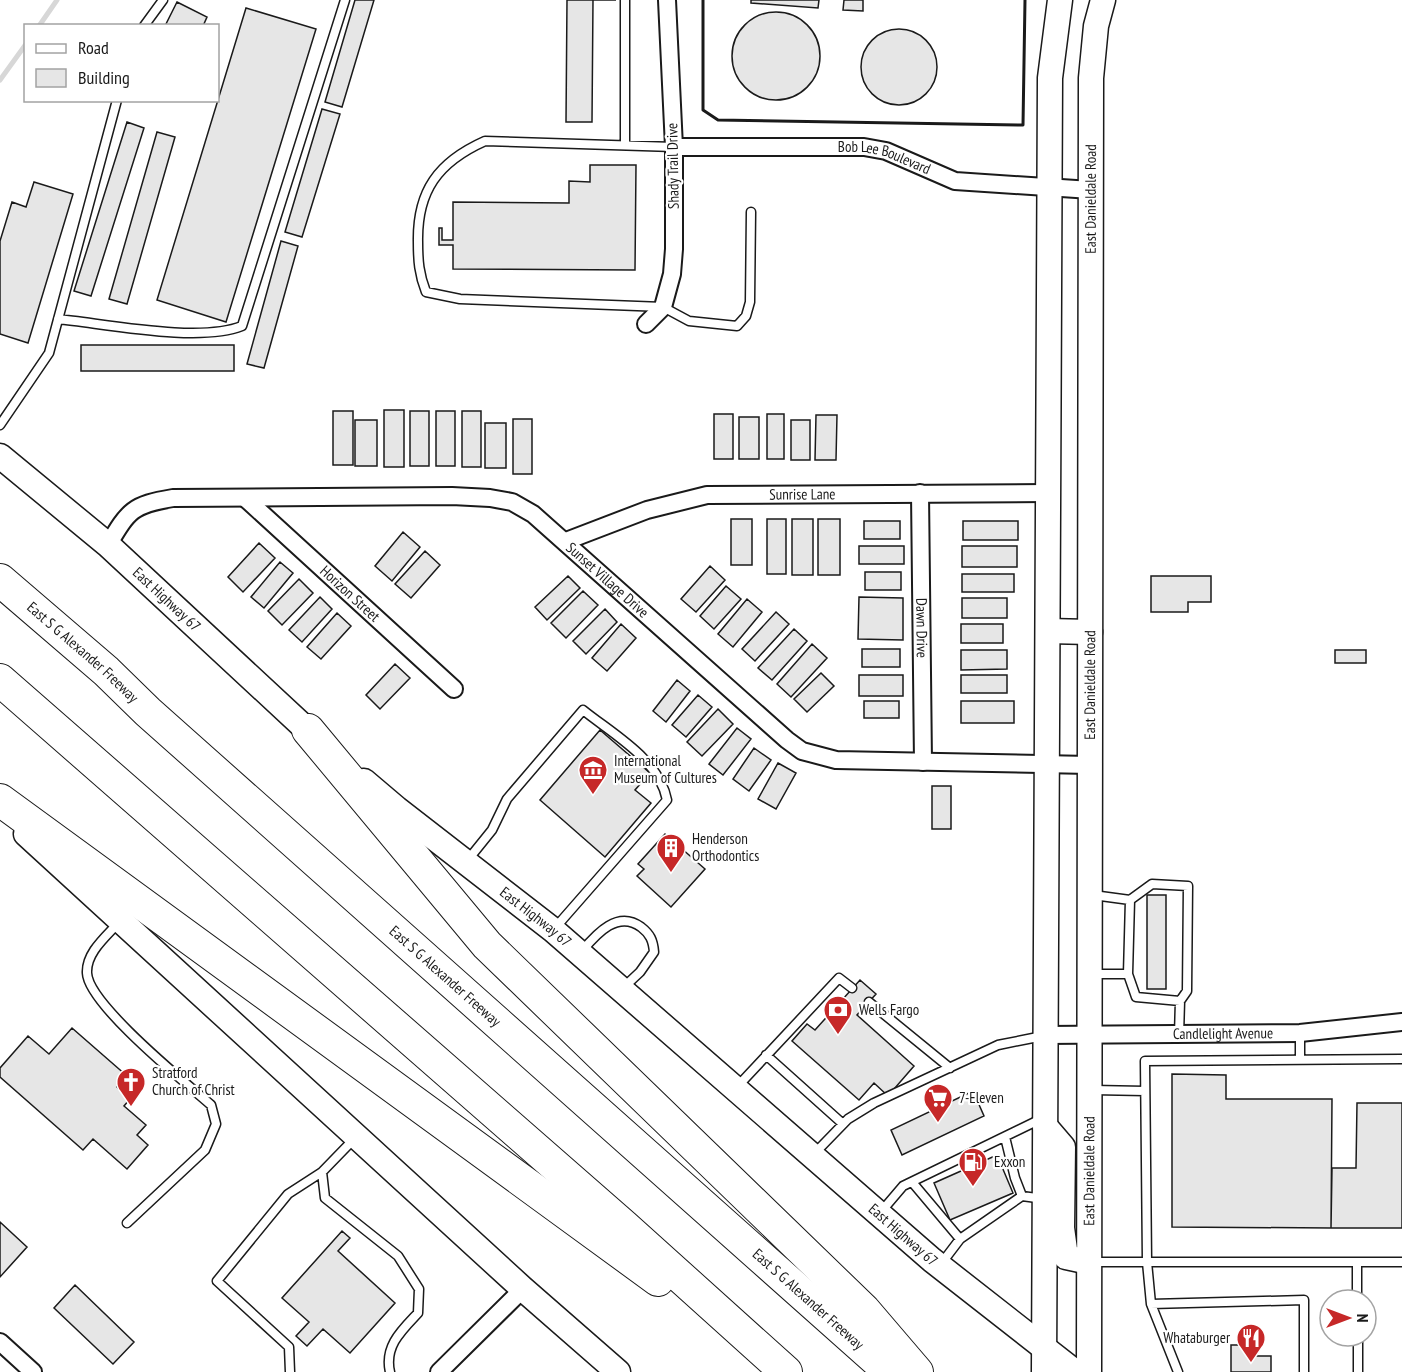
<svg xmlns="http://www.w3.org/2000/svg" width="1402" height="1372" font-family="'PT Sans Narrow',sans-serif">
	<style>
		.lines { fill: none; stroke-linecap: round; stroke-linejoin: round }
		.stream { stroke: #d7d7d7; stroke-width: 5 }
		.building { fill: #e6e6e6; stroke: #1a1a1a; stroke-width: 1.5 }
		.service-casing { stroke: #1a1a1a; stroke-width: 11 }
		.minor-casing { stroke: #1a1a1a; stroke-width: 20 }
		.secondary-casing { stroke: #1a1a1a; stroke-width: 27 }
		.motorway-casing { stroke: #1a1a1a; stroke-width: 34 }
		.service { stroke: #fff; stroke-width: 8 }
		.minor { stroke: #fff; stroke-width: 16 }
		.secondary { stroke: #fff; stroke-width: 24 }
		.motorway { stroke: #fff; stroke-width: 32 }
		.wall { stroke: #1a1a1a; stroke-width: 3 }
		.labels { text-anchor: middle; stroke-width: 4.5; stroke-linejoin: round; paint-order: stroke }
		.street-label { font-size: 15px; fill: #1a1a1a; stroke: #fff }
		.poi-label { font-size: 15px; fill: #1a1a1a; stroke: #fff; text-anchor: start }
	</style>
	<rect width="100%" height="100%" fill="#fff"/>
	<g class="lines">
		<path class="stream" d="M39 26 57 0
			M0 80 26 44"/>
	</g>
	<path class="building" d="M355 0H374L342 107 325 102Z
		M567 0H616H593L592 122H566Z
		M751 0H819L818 8 751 3Z
		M844 0H863V11L843 10Z
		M177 2 207 17 203 26H165Z
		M246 8 316 29 226 322 157 300Z
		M732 56a44 44 0 1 1 88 0a44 44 0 1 1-88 0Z
		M861 67a38 38 0 1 1 76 0a38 38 0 1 1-76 0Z
		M322 109 340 114 302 237 285 232Z
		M127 122 144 128 91 296 74 291Z
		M157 132 175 137 127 304 109 299Z
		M590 165H636L635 270 453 269V245H439V228H442V240H453V202L569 203V181L590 182Z
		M34 182 73 194 28 343 0 334V241L12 202 26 207Z
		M281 241 298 246 264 368 247 364Z
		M81 345H234V371H81Z
		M384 410H404V467H384Z
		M333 411H353V465H333Z
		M410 411H429V466H410Z
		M436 411H455V466H436Z
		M462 411H481V467H462Z
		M714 414H733V459H714Z
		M767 414H784V459H767Z
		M816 415H837L836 460H815Z
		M739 417H759V459H739Z
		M513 419H532V474H513Z
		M355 420H377V466H355Z
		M791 420H810V460H791Z
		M485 423H506V468H485Z
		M731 519H752V565H731Z
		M767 519H786V574H767Z
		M792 519H813V575H792Z
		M818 519H840V575H818Z
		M864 521H900V539H864Z
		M963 521H1018V540H963Z
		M403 532 420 547 392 581 375 566Z
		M259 543 275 558 243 592 228 577Z
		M859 546H904V564H859Z
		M962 546H1017V567H962Z
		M425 551 440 565 411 598 395 584Z
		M280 562 293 573 264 608 251 597Z
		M710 566 725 580 696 612 681 599Z
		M865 572H901V590H865Z
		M962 574H1014V592H962Z
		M568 576 580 588 547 620 535 607Z
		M1151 576H1211V602H1188V612H1151Z
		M299 579 313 593 282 625 268 611Z
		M726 586 741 599 714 629 700 616Z
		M583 591 598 605 566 638 551 623Z
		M320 597 332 609 302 642 289 630Z
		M859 597 903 598V640L858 639Z
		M962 598H1007V618H962Z
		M747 599 762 612 733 647 718 634Z
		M605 609 617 622 586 654 573 641Z
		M776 612 789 624 755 661 742 649Z
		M337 613 351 626 321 659 307 647Z
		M621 624 636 638 607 671 592 658Z
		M961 624H1003V643H961Z
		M794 629 807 641 772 680 758 668Z
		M812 644 827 658 791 697 777 684Z
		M862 649H900V667H862Z
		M961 650H1007V669L961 670Z
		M1335 650H1366V663H1335Z
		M395 664 410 678 380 709 366 695Z
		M821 673 834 686 807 712 794 699Z
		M859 675H903V696H859Z
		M961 675H1007V693H961Z
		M677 680 690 691 666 722 653 711Z
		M698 695 712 707 686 737 672 725Z
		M864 701H899V718H864Z
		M961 701H1014V723H961Z
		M718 709 733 724 702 756 687 742Z
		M737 728 751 739 723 775 709 764Z
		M600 730 650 773 635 790 651 803 605 857 540 800Z
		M754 748 771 760 749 791 733 779Z
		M778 763 796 773 776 809 758 799Z
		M932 786H951V829H932Z
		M665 834 705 869 671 907 637 876 644 869 638 864Z
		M1147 895H1166V989H1147Z
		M860 980 876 994 857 1015 914 1066 888 1096 874 1083 859 1100 792 1041 807 1024 815 1030Z
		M72 1028 127 1076 117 1087 130 1099 124 1106 146 1125 137 1135 148 1145 127 1169 93 1139 83 1150 0 1077V1068L28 1036 49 1054Z
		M1172 1074 1226 1075V1099H1332L1331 1228 1172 1227Z
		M973 1091 984 1116 902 1155 891 1130Z
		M1357 1103H1402V1228H1331L1332 1168H1356Z
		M997 1155 1013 1193 950 1220 934 1183Z
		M0 1222 27 1247 0 1277Z
		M342 1231 350 1238 338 1251 395 1303 350 1353 323 1329 307 1346 296 1336 309 1322 282 1298Z
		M75 1285 134 1342 113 1364 54 1308Z
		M1231 1345H1256V1356H1271V1372H1231Z"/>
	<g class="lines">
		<g class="service-casing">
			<path id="service" d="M625 0V145
				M144 26 163 0
				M674 147 485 141C438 162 417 191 418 242 418 261 419 274 426 292L460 299 663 307 689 321 737 326 746 316 750 302 751 212
				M58 319C107 324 199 343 242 326L345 0
				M0 425 49 353 117 100
				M467 861 492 830 507 799 583 710C614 735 659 759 667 800L555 928
				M120 921C107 936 86 952 87 973 88 1004 186 1083 211 1105L216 1124 205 1150 127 1223
				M582 951C597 933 618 910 641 927 650 934 653 940 654 952L640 972 624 987
				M1092 974H1128L1130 900 1093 895
				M1128 974 1136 997 1180 1001 1187 991 1188 886 1152 884 1130 900
				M869 1002 950 1068
				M1300 1033V1060
				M1179 1035 1180 1001
				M766 1055 843 1124
				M736 1088 839 978 852 988
				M1093 1090 1145 1091
				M356 1137 322 1172 325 1198 398 1256 419 1289 418 1313C402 1330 384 1346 390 1372
				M1005 1137 1015 1178 1022 1196 1044 1199
				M813 1155 848 1119 874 1103 998 1045 1043 1036
				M912 1182 960 1239
				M880 1213 903 1186 1043 1118
				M1092 1262H1402
				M1357 1262V1300
				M941 1264 960 1239 1022 1196
				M1151 1304 1304 1300V1372
				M1358 1336V1372
				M290 1372 289 1347 217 1281 288 1194 322 1172
				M1178 1372 1151 1304 1147 1262 1145 1061 1402 1059"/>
		</g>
		<g class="minor-casing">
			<g id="minor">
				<path id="s1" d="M674 147H864L886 151 955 181 1091 190"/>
				<path d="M646 324 663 307 672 274 674 249V147L667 0"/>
				<path id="s2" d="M920 493 923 762"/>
				<path id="s3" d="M245 498 454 689"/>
				<path id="s4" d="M566 541 647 510 707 495 1048 493"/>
				<path id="s5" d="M108 545C129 510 132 505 173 498L452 496 490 498 512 502 533 514 787 740 802 751 836 760 1090 765"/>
				<path id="s6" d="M1045 1035 1300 1033 1402 1022"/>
				<path d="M0 1342 33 1372"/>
				<path d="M439 1372 523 1289"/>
			</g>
		</g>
		<g class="secondary-casing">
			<g id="secondary">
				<path id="s7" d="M0 456 108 545 320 742"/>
				<path d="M1048 631 1090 632"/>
				<path id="s8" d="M364 781 397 809 553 930 932 1260 1075 1372"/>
				<path d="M26 834 523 1289 618 1372"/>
				<path d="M1045 1126 1063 1147 1062 1228 1066 1257 1089 1262"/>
				<path d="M1044 1372 1050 78 1060 0"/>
				<path id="s9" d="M1089 1372 1091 78 1096 26 1103 0"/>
			</g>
		</g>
		<g class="motorway-casing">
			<g id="motorway">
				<path id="s10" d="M0 580 106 671 148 712 890 1372"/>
				<path d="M0 680 624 1226 786 1372"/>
				<path d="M308 730 487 945 864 1310 917 1372"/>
				<path d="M0 800 658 1280"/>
			</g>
		</g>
		<use href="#service" class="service"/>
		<use href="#minor" class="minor"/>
		<use href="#secondary" class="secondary"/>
		<use href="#motorway" class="motorway"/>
		<path class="wall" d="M703 0V110L718 120 1023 125 1025 0"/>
	</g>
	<defs>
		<g id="museum-pin" transform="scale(1.5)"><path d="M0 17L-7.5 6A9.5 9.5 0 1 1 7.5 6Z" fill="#c62828" stroke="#fff"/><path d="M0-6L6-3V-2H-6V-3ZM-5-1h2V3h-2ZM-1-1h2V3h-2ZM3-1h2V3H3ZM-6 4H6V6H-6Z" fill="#fff"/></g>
		<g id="building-pin" transform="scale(1.5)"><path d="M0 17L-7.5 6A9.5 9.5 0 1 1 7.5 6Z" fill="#c62828" stroke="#fff"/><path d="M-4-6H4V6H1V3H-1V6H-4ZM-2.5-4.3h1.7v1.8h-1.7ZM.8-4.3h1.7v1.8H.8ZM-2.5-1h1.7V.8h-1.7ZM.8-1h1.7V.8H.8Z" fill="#fff"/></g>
		<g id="bank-pin" transform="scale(1.5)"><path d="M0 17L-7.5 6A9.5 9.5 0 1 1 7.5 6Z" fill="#c62828" stroke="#fff"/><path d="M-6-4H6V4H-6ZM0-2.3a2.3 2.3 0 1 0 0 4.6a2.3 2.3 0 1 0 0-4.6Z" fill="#fff"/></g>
		<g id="church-pin" transform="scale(1.5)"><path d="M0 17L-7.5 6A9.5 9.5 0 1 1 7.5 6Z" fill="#c62828" stroke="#fff"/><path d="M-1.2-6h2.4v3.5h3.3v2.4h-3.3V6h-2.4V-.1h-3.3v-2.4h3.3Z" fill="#fff"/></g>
		<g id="supermarket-pin" transform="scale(1.5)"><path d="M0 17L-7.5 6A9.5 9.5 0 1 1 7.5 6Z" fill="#c62828" stroke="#fff"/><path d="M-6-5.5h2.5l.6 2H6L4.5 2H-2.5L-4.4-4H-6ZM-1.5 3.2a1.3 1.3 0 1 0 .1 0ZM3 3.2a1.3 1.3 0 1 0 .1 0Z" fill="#fff"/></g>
		<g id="fuel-pin" transform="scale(1.5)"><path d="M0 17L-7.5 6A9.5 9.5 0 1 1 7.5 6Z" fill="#c62828" stroke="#fff"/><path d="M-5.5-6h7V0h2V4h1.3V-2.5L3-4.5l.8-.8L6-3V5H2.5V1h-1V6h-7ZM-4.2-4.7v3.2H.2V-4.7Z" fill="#fff"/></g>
		<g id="restaurant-pin" transform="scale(1.5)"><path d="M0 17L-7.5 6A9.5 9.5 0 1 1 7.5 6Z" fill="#c62828" stroke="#fff"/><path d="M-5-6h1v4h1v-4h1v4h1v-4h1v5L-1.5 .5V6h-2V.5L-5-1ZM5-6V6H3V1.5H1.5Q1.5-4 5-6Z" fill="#fff"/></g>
	</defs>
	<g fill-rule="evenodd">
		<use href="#museum-pin" x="593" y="770"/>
		<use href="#building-pin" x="671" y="848"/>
		<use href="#bank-pin" x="838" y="1010"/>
		<use href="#church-pin" x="131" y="1082"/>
		<use href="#supermarket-pin" x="938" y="1098"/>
		<use href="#fuel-pin" x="973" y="1162"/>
		<use href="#restaurant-pin" x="1251" y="1338"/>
	</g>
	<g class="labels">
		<g class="street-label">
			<text dy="5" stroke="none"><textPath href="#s1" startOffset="212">Bob Lee Boulevard</textPath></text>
			<text transform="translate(673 166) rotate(-91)" y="5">Shady Trail Drive</text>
			<text dy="5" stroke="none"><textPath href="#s9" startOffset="1173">East Danieldale Road</textPath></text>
			<text dy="5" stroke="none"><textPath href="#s4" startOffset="244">Sunrise Lane</textPath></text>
			<text dy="5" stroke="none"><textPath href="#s5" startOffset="548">Sunset Village Drive</textPath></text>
			<text dy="5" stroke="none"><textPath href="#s3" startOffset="142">Horizon Street</textPath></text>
			<text dy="5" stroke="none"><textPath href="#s7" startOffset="220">East Highway 67</textPath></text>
			<text dy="5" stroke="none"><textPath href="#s2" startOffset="135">Dawn Drive</textPath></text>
			<text dy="5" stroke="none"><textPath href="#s10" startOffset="110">East S G Alexander Freeway</textPath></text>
			<text dy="5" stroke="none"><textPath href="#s9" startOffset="687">East Danieldale Road</textPath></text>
			<text dy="5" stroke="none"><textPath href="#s8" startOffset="219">East Highway 67</textPath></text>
			<text dy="5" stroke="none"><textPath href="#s10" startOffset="596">East S G Alexander Freeway</textPath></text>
			<text dy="5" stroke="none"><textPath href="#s6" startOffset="178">Candlelight Avenue</textPath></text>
			<text dy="5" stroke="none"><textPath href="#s9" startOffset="201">East Danieldale Road</textPath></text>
			<text dy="5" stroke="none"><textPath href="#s8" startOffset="705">East Highway 67</textPath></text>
			<text dy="5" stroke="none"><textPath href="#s10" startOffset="1082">East S G Alexander Freeway</textPath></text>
		</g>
		<g class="poi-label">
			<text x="614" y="766">International<tspan x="614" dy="17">Museum of Cultures</tspan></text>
			<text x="692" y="844">Henderson<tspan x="692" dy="17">Orthodontics</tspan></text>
			<text x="859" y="1015">Wells Fargo</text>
			<text x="152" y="1078">Stratford<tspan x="152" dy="17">Church of Christ</tspan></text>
			<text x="959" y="1103">7-Eleven</text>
			<text x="994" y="1167">Exxon</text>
			<text x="1230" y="1343" text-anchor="end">Whataburger</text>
		</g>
	</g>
	<rect x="24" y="24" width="195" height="78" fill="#ffffff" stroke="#a3a3a3" stroke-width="1.5"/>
	<rect x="36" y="44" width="30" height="9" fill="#ffffff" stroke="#a3a3a3" stroke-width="1.5"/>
	<text x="78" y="54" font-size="18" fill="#1a1a1a">Road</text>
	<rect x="36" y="69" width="30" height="18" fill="#e6e6e6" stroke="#a3a3a3" stroke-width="1.5"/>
	<text x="78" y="84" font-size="18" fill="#1a1a1a">Building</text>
	<g transform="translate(1348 1318) rotate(90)"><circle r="28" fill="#ffffff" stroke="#a3a3a3" stroke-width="1.5"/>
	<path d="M0-4.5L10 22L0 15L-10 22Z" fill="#c62828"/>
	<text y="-9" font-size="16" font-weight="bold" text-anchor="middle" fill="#1a1a1a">N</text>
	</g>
</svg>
